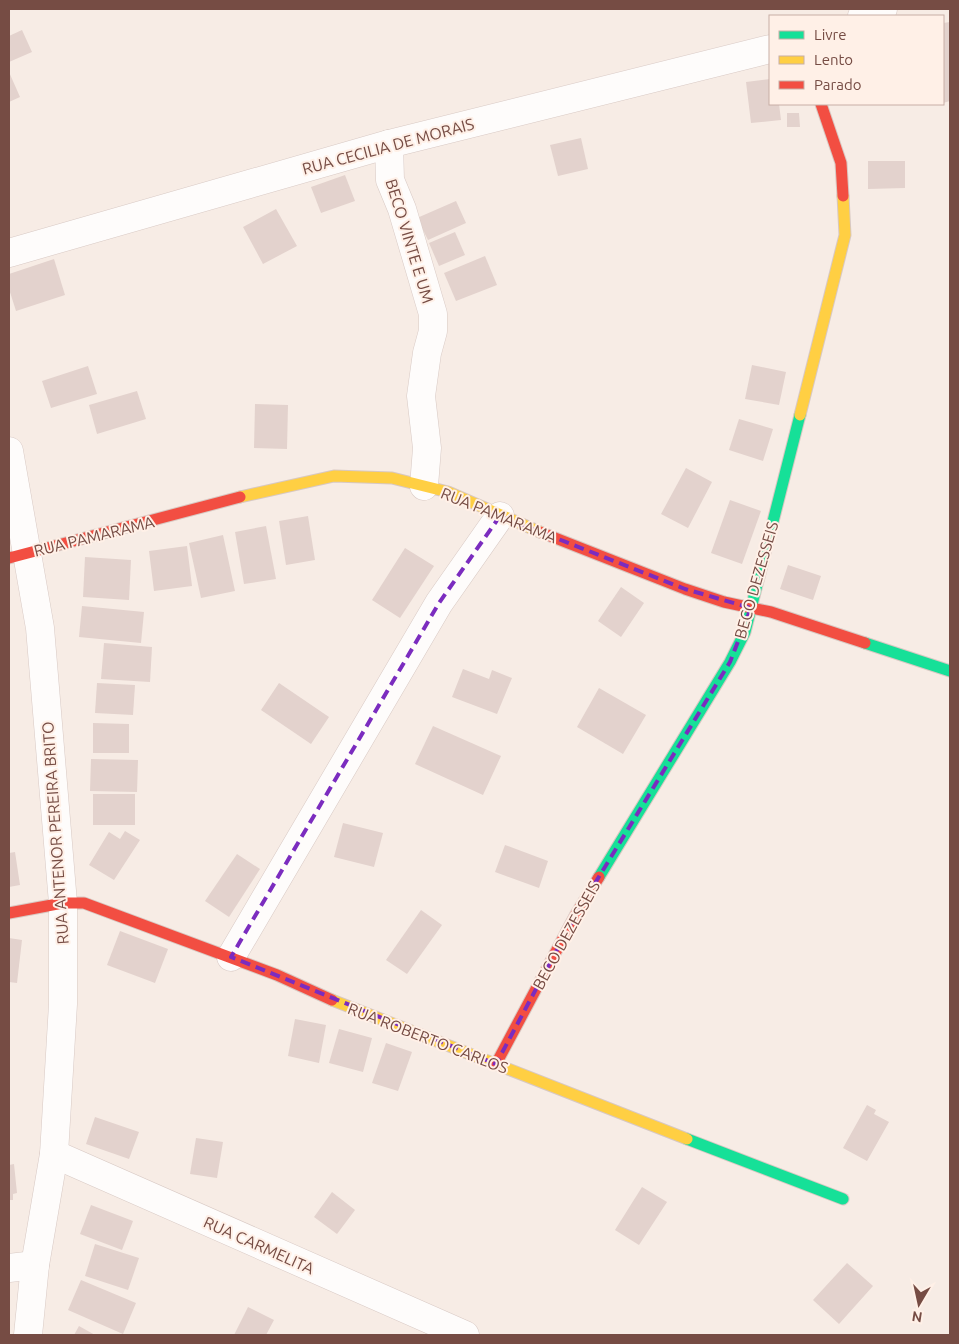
<svg xmlns="http://www.w3.org/2000/svg" width="959" height="1344" font-family="Ubuntu,sans-serif">
<style>
.building{fill:#e3d2cd}
.lines{fill:none;stroke-linecap:round;stroke-linejoin:round}
.street-casing{stroke:#d8c9c4;stroke-width:29}
.fast-casing{stroke:#d8c8c2;stroke-width:13}
.slow-casing{stroke:#d8c8c2;stroke-width:13}
.jam-casing{stroke:#d8c8c2;stroke-width:13}
.street{stroke:#fefcfb;stroke-width:28}
.fast{stroke:#16e098;stroke-width:11}
.slow{stroke:#ffcf43;stroke-width:11}
.jam{stroke:#f24e42;stroke-width:11}
.marked{fill:none;stroke:#7b2cbf;stroke-width:4;stroke-dasharray:10 6;stroke-linejoin:round}
.labels{text-anchor:middle;dominant-baseline:central;stroke-width:4;stroke-linejoin:round;paint-order:stroke}
.street-label{font-size:16px;fill:#764c44;stroke:#fff0e7}
</style>
<rect width="100%" height="100%" fill="#f7ece5"/>
<g class="building">
<path d="M950,22V101L943,103V23Z"/>
<path d="M22,30L32,52L9,62V36Z"/>
<path d="M9,72L20,97L9,102Z"/>
<path d="M770,79V104H779L781,120L751,123L746,82Z"/>
<path d="M787,113H799L800,127H787Z"/>
<path d="M581,138L588,169L558,176L550,145Z"/>
<path d="M868,161H905V188L868,189Z"/>
<path d="M345,175L355,201L321,213L311,187Z"/>
<path d="M456,201L466,223L428,240L417,218Z"/>
<path d="M276,209L297,246L263,264L243,227Z"/>
<path d="M455,232L465,255L439,266L429,243Z"/>
<path d="M485,256L497,285L456,301L444,273Z"/>
<path d="M54,259L65,295L16,311L9,289V274Z"/>
<path d="M752,365L786,372L779,405L745,399Z"/>
<path d="M88,366L97,394L51,408L42,381Z"/>
<path d="M137,391L146,419L97,434L89,405Z"/>
<path d="M255,404L288,405L287,449L254,448Z"/>
<path d="M739,419L773,429L763,461L729,450Z"/>
<path d="M686,468L712,482L688,528L661,514Z"/>
<path d="M730,500L761,511L742,564L711,553Z"/>
<path d="M308,516L315,560L286,565L279,521Z"/>
<path d="M266,526L276,579L244,584L235,532Z"/>
<path d="M223,535L235,591L201,598L189,543Z"/>
<path d="M187,546L192,586L154,591L149,551Z"/>
<path d="M405,548L434,566L400,618L372,600Z"/>
<path d="M85,557L131,560L129,600L83,597Z"/>
<path d="M788,565L821,576L813,600L780,589Z"/>
<path d="M621,587L644,603L621,637L598,621Z"/>
<path d="M82,606L144,612L141,643L79,637Z"/>
<path d="M104,643L152,647L150,682L101,679Z"/>
<path d="M463,669L489,679L492,670L512,678L497,714L452,697Z"/>
<path d="M97,683L135,685L133,715L95,713Z"/>
<path d="M279,683L329,717L311,744L261,710Z"/>
<path d="M599,688L646,715L623,754L577,727Z"/>
<path d="M93,723L129,724V753H93Z"/>
<path d="M433,726L501,756L483,795L415,764Z"/>
<path d="M91,759L138,760L137,792L90,791Z"/>
<rect x="93" y="794" width="42" height="31"/>
<path d="M343,823L383,833L374,867L334,857Z"/>
<path d="M125,831L140,840L114,880L89,865L109,832L120,839Z"/>
<path d="M505,845L548,861L539,888L495,872Z"/>
<path d="M15,852L20,885L9,887V853Z"/>
<path d="M237,854L260,869L229,917L205,901Z"/>
<path d="M421,910L442,925L407,974L386,960Z"/>
<path d="M120,931L168,949L155,983L107,965Z"/>
<path d="M9,938L22,940L17,983L9,982Z"/>
<path d="M295,1019L326,1025L319,1063L288,1056Z"/>
<path d="M339,1029L372,1038L363,1072L329,1063Z"/>
<path d="M386,1043L412,1052L398,1091L372,1083Z"/>
<path d="M867,1105L876,1110L874,1114L889,1122L867,1161L843,1148Z"/>
<path d="M95,1117L139,1132L129,1159L86,1144Z"/>
<path d="M196,1138L223,1142L217,1178L190,1174Z"/>
<path d="M14,1164L17,1193L13,1194V1200H9V1165Z"/>
<path d="M642,1187L667,1202L639,1245L615,1230Z"/>
<path d="M332,1192L355,1210L337,1234L314,1217Z"/>
<path d="M91,1205L133,1221L122,1250L80,1234Z"/>
<path d="M95,1244L139,1258L128,1290L85,1276Z"/>
<path d="M847,1263L873,1286L839,1324L813,1300Z"/>
<path d="M81,1280L136,1303L123,1334L68,1310Z"/>
<path d="M248,1307L274,1320L266,1335H234Z"/>
<path d="M79,1326L95,1335H74Z"/>
</g>
<g class="lines">
<defs>
<g id="street">
<path d="M862,16L883,9"/>
<path d="M389,144L390,180L402,209L433,314V331L427,353L421,396L427,448L424,486"/>
<path d="M9,253L389,144L770,49"/>
<path d="M9,451L40,628L63,903V1004L54,1154L35,1265L28,1335"/>
<path d="M231,957L439,603L500,516"/>
<path d="M54,1154L465,1335"/>
<path d="M9,1268L35,1265"/>
</g>
<g id="fast">
<path d="M865,643L950,671"/>
<path d="M599,877L730,662L745,632L800,415"/>
<path d="M687,1139L843,1199"/>
</g>
<g id="slow">
<path d="M800,415L845,235L843,196"/>
<path d="M240,497L334,476L392,478L448,492L540,532"/>
<path d="M332,1000L687,1139"/>
</g>
<g id="jam">
<path d="M821,104L841,163L843,196"/>
<path d="M540,532L685,589L724,602L771,612L865,643"/>
<path d="M9,558L240,497"/>
<path d="M9,913L63,903H84L277,975L332,1000"/>
<path d="M496,1064L575,916L599,877"/>
</g>
</defs>
<use href="#street" class="street-casing"/>
<use href="#fast" class="fast-casing"/>
<use href="#slow" class="slow-casing"/>
<use href="#jam" class="jam-casing"/>
<use href="#street" class="street"/>
<use href="#fast" class="fast"/>
<use href="#slow" class="slow"/>
<use href="#jam" class="jam"/>
</g>
<path class="marked" d="M500,516L685,589L751,608L730,662L575,916L496,1064L231,957L439,603Z"/>
<g class="labels">
<g class="street-label">
<text transform="translate(388 146) rotate(-15)">RUA CECILIA DE MORAIS</text>
<text transform="translate(410 241) rotate(73)">BECO VINTE E UM</text>
<text transform="translate(499 515) rotate(22)">RUA PAMARAMA</text>
<text transform="translate(94 536) rotate(-14)">RUA PAMARAMA</text>
<text transform="translate(756 580) rotate(-74)">BECO DEZESSEIS</text>
<text transform="translate(55 833) rotate(-94)">RUA ANTENOR PEREIRA BRITO</text>
<text transform="translate(566 935) rotate(-61)">BECO DEZESSEIS</text>
<text transform="translate(428 1038) rotate(21)">RUA ROBERTO CARLOS</text>
<text transform="translate(259 1245) rotate(24)">RUA CARMELITA</text>
</g>
</g>
<rect width="959" height="1344" fill="none" stroke="#764c44" stroke-width="20"/>
<rect x="769" y="15" width="175" height="90" fill="#fff0e7" stroke="#c8aea6"/>
<rect x="779" y="31" width="25" height="8" fill="#16e098" stroke="#c8aea6"/>
<text x="814" y="40" font-size="15" fill="#764c44">Livre</text>
<rect x="779" y="56" width="25" height="8" fill="#ffcf43" stroke="#c8aea6"/>
<text x="814" y="65" font-size="15" fill="#764c44">Lento</text>
<rect x="779" y="81" width="25" height="8" fill="#f24e42" stroke="#c8aea6"/>
<text x="814" y="90" font-size="15" fill="#764c44">Parado</text>
<g transform="translate(919 1304) rotate(189)" stroke="#fff0e7" stroke-width="4" paint-order="stroke">
<path d="M0-4L9 19L0 12L-9 19Z" fill="#764c44"/>
<text y="-8" font-size="14" font-weight="bold" text-anchor="middle" fill="#764c44">N</text>
</g>
</svg>
